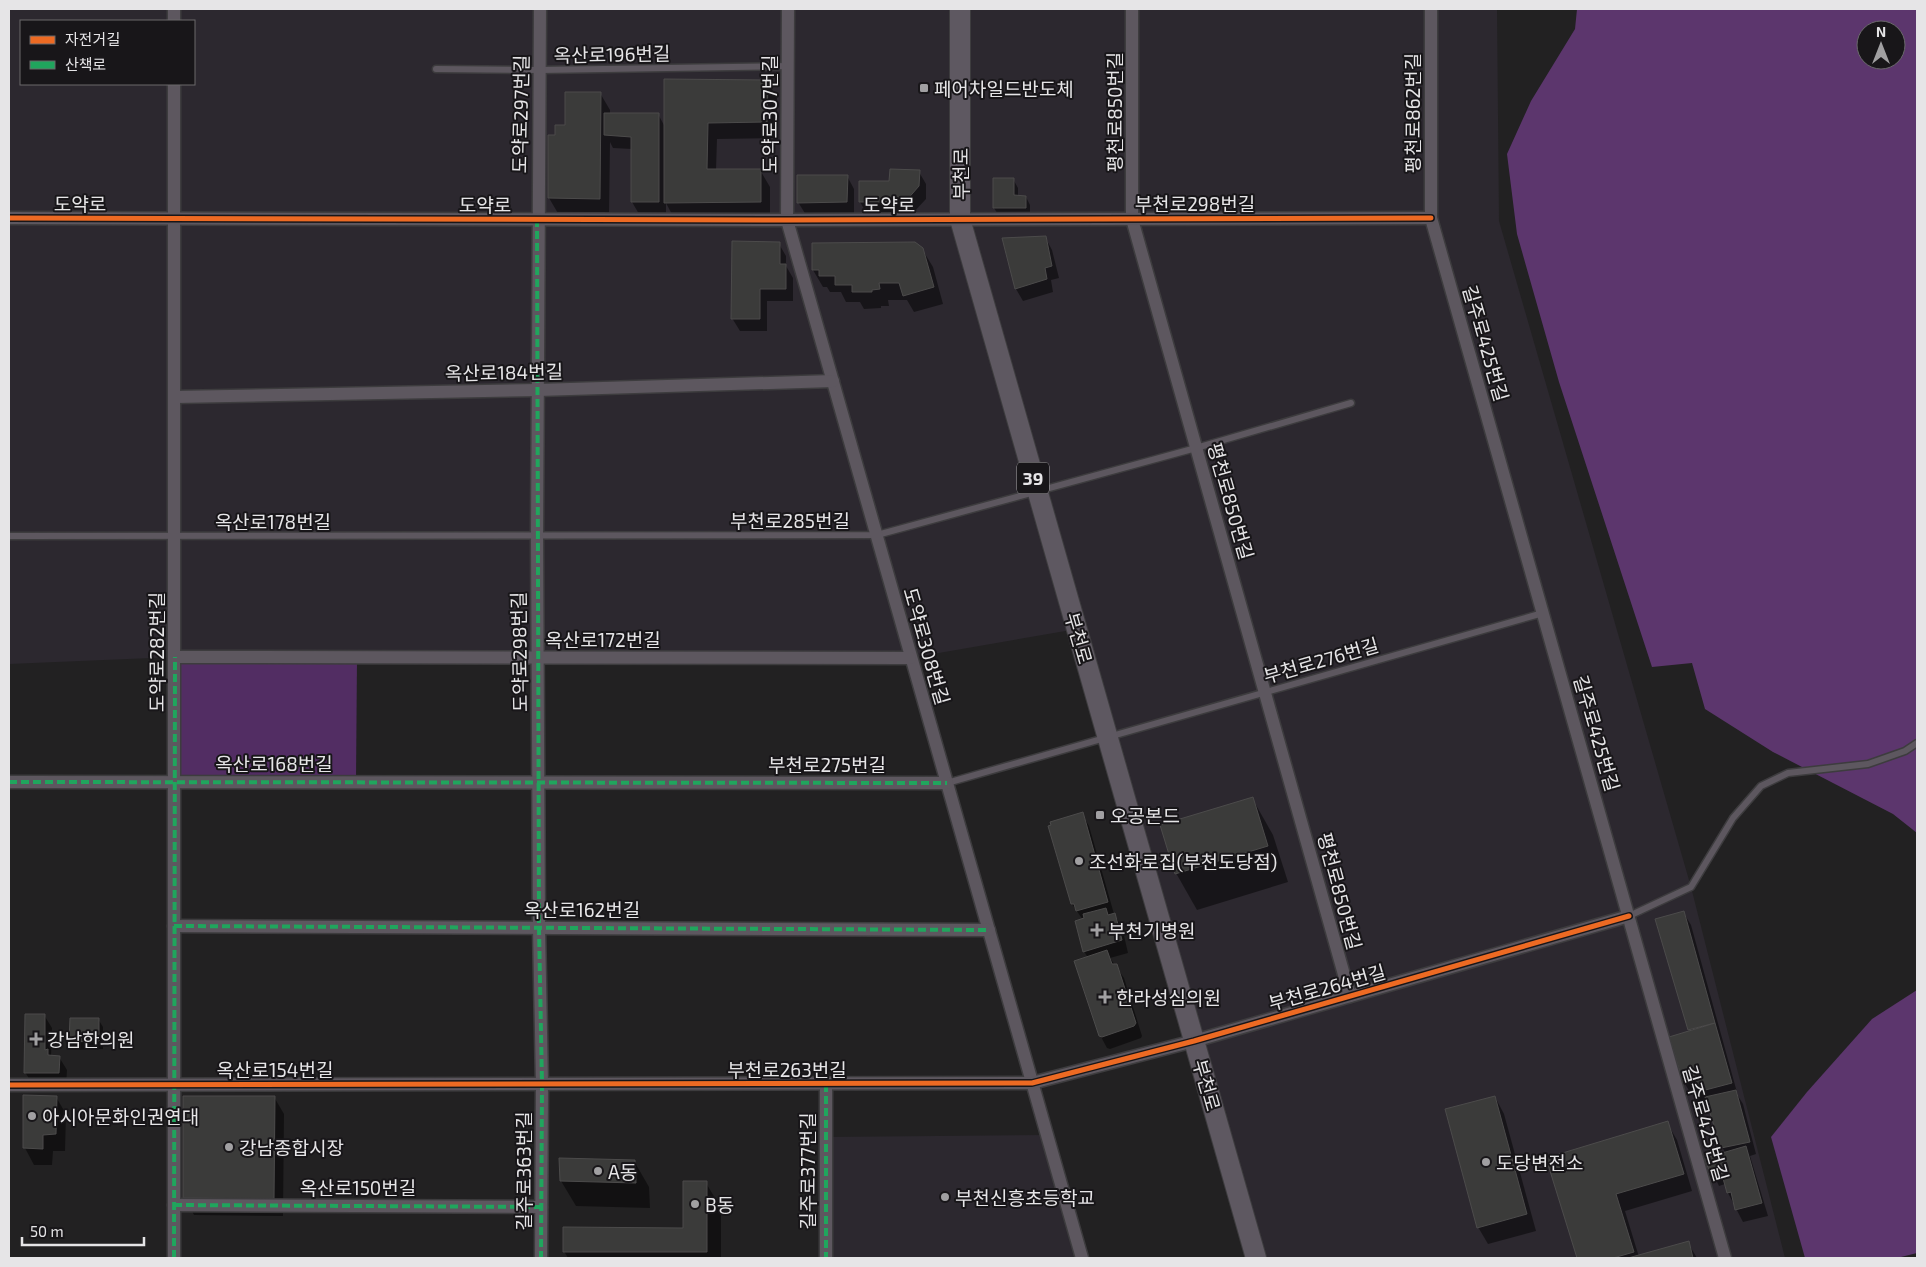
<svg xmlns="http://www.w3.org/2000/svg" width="1926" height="1267" font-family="'Exo 2','Noto Sans KR',sans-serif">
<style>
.built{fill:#2c282f;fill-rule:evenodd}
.green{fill:#522d63}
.forest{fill:#5c366d;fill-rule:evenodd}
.shadow{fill:#0007}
.building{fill:#3b3b3a;stroke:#4c4b4b}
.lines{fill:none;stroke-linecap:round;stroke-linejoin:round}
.service-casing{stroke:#3d3c3e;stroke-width:9}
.minor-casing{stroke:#3d3c3e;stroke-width:15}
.primary-casing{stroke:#3d3c3e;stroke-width:22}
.service{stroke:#5d575f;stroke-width:6}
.minor{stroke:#5d575f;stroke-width:12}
.primary{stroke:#5e5861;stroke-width:20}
.quiet{stroke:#20a55d;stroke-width:4;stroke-dasharray:8 4;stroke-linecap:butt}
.cycleway-casing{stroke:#181619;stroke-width:8}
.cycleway{stroke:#ed6a23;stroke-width:5}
.poi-dot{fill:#a1a0a2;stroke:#181619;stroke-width:2}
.labels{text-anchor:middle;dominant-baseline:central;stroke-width:4;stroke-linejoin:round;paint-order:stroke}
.shield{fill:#181619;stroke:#a8a7a9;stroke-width:1}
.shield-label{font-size:18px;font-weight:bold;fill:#e6e5e7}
.street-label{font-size:19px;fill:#e6e5e7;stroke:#181619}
.poi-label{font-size:19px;fill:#e6e5e7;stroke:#181619;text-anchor:start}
</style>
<rect width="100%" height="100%" fill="#222122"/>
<g class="built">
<path d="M9,9H1497L1499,221L1691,887L1785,1258H1255L1077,629L910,658L175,657L9,664ZM21,21H194V84H21Z"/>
<path d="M1047,1135L1082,1258H826V1137Z"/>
</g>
<path class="green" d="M175,657H357L356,782H175Z"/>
<g class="forest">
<path d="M1577,9H1917V833L1893,814L1773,752L1705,709L1692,663L1652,667L1559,382L1517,234L1507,154L1531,101L1575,29ZM1866,30H1896V60H1866Z"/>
<path d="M1917,990V1253L1897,1258H1805L1771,1137L1807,1092L1872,1019Z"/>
</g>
<g class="shadow">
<path d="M767,81L777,98L776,138L717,139L716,170H760L770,187V219L675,220L666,203V215L639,214L632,202V149L613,148L610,142L609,215H559L549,198L556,136L600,93L610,110V115L658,114L665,127Z"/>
<path d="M919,172L926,184V199L912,214H867L860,202L891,182Z"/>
<path d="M847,176L854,189V214L806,215L798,202Z"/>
<path d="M1013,179L1018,188V196L1026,197L1030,205V216H999L994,208Z"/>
<path d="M1045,237L1052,250L1059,278L1051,280L1053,292L1023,301L1016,289Z"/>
<path d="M779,244L786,256V266L793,278V301H767V331H740L732,318Z"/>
<path d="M922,249L933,267L943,304L914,312L907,300H888L889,306H881V308L864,309L860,302H846L841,292H830L827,287H823L813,270Z"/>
<path d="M1252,798L1273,835L1288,882L1197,910L1176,873Z"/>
<path d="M1082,814L1089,826L1114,914L1122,927L1128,953L1110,958L1124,978L1142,1036L1141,1038L1110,1049L1107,1048L1100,1035L1088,958L1084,951L1083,920L1072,904Z"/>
<path d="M1683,912L1691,925L1738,1096L1743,1104L1756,1154L1750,1156L1768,1216L1743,1222L1728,1193L1725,1184L1719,1186L1706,1159L1726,1154L1722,1147L1709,1103L1702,1105L1695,1093L1691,1094L1684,1082L1690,1032Z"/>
<path d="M44,1015L52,1028L51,1057H59L67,1070L66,1086L33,1085L25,1072Z"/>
<path d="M98,1019L103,1027V1049L75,1050L71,1041Z"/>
<path d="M56,1097L66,1114L65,1151H53L52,1165H34L25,1148Z"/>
<path d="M274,1097L284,1114L283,1216L194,1215L185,1198Z"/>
<path d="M1495,1097L1504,1114L1536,1231L1488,1244L1478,1227Z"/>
<path d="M1667,1123L1677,1140L1692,1191L1625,1211L1639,1257L1688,1243L1697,1258H1578L1548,1158Z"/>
<path d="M561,1160L634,1161L649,1187L650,1208L576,1206L561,1181Z"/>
<path d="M706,1183L721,1208V1258H568L564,1251L684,1229Z"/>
</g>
<g class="building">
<path d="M664,79L768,80L767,122L708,123L707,169H761V202L664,203Z"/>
<path d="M565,92H601L600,199L548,198V135H555V125H565Z"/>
<path d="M604,113H659V202H631V137L604,135Z"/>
<path d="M890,169L920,170L919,186L905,202H859V181H889Z"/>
<path d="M797,175H848L847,202L797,203Z"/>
<path d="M993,178H1014V195L1026,196V208H993Z"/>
<path d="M1046,236L1052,266L1045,268L1047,279L1015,289L1002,238Z"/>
<path d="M732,241L780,242V264H786V289H760V319H731Z"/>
<path d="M915,242L923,248L934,287L903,296L899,283H879L880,289L872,290V292H852V285H835V276H819V270H812V243Z"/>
<path d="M1253,797L1268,846L1175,874L1160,825Z"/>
<path d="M1083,812L1108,902L1076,911L1074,904H1071L1048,826L1051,825L1050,822Z"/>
<path d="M1106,908L1108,915L1115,913L1122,940L1083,952L1075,921L1084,918L1083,914Z"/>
<path d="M1684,911L1715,1023L1688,1030L1655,919Z"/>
<path d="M1107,950L1112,964H1117L1136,1023L1134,1026L1102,1037L1099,1036L1074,961Z"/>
<path d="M25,1014H45V1050L48,1049V1055L60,1056L59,1073H24Z"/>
<path d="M70,1018H99V1041L69,1042Z"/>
<path d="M1715,1023L1732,1083L1694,1093L1692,1086L1697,1084L1695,1078L1683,1082L1669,1037Z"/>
<path d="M1736,1090L1750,1142L1721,1148L1705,1097Z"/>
<path d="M23,1095L57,1096L56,1134L43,1135V1149L23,1148Z"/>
<path d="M183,1096H275L274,1199L183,1198Z"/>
<path d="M1495,1096L1527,1214L1477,1228L1445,1109Z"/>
<path d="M1668,1121L1684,1174L1616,1194L1634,1252L1613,1258H1577L1546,1158Z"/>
<path d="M1746,1146L1762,1203L1735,1210L1731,1192L1727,1193L1721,1171L1710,1174L1705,1158Z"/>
<path d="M559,1158L635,1160L636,1183L560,1181Z"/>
<path d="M683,1181H707V1252H563V1227L683,1228Z"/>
<path d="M1689,1241L1693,1258H1628Z"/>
</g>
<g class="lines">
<defs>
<g id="service">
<path d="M436,69L540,70L788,66"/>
<path d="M9,536L877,535L1196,448L1351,403"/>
<path d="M947,783L1543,613"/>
<path d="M1629,916L1691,887L1733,818L1761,786L1788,773L1868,764L1905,751L1917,743"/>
</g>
<g id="minor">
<path d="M540,9L537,536L539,928L542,1084L541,1258"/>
<path d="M788,9L787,220L1082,1258"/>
<path d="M1132,9V219L1350,996"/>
<path d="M1431,9V218L1725,1258"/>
<path d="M174,21V9"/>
<path d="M9,218L787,220L1431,218"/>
<path d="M175,397L538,390L833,381"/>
<path d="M175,657L910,658"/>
<path d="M9,782L947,783"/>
<path d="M174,926L989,930"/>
<path d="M826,1084V1258"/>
<path d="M9,1085L1032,1083L1194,1041L1629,916"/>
<path d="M174,1205L541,1207"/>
<path d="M174,1258V84"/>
</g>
<path id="primary" d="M960,9V219L1256,1258"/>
</defs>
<use href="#service" class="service-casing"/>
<use href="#minor" class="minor-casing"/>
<use href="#primary" class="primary-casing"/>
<use href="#service" class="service"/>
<use href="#minor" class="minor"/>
<use href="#primary" class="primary"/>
<g class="quiet">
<path d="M537,219L539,928L542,1084L541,1258"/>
<path d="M9,782L947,783"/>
<path d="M174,926L989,930"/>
<path d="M826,1084V1258"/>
<path d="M174,1205L541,1207"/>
<path d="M174,1258L175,657"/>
</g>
<defs>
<g id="cycleway">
<path d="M9,218L787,220L1431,218"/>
<path d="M9,1085L1032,1083L1194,1041L1629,916"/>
</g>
</defs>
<use href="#cycleway" class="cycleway-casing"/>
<use href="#cycleway" class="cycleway"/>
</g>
<g class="poi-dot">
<rect x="919" y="83" width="10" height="10" rx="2.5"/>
<rect x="1095" y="810" width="10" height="10" rx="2.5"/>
<circle cx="1079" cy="861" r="5"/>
<path d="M1094.5 922.5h5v5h5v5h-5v5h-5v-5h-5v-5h5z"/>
<path d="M1102.5 989.5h5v5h5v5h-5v5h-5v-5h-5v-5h5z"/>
<path d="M33.5 1031.5h5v5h5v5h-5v5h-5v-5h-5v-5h5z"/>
<circle cx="32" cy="1116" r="5"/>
<circle cx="229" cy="1147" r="5"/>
<circle cx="1486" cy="1162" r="5"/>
<circle cx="598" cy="1171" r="5"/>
<circle cx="945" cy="1197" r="5"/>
<circle cx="695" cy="1204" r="5"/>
</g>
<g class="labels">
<rect class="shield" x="1017" y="462.5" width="32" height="31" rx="4"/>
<g class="shield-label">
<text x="1033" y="478">39</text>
</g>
<g class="street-label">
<text transform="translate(612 54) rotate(-1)">옥산로196번길</text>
<text transform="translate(1114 112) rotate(-90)">평천로850번길</text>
<text transform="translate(1412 113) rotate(-90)">평천로862번길</text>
<text transform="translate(520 114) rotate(-89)">도약로297번길</text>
<text transform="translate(769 114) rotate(-90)">도약로307번길</text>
<text transform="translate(960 174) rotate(-90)">부천로</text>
<text x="80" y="203">도약로</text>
<text x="1195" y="203">부천로298번길</text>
<text x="485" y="204">도약로</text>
<text x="889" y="204">도약로</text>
<text transform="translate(1486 343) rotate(74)">길주로425번길</text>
<text transform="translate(504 372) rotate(-1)">옥산로184번길</text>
<text transform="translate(1231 501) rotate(74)">평천로850번길</text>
<text x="790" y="520">부천로285번길</text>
<text x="273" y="521">옥산로178번길</text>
<text transform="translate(1079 638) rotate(74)">부천로</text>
<text x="603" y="639">옥산로172번길</text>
<text transform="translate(927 646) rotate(74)">도약로308번길</text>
<text transform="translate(156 652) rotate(-90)">도약로282번길</text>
<text transform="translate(519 652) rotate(-91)">도약로298번길</text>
<text transform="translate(1321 660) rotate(-16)">부천로276번길</text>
<text transform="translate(1597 733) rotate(74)">길주로425번길</text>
<text x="274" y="763">옥산로168번길</text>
<text x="827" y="764">부천로275번길</text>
<text transform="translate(1340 891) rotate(75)">평천로850번길</text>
<text x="582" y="909">옥산로162번길</text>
<text transform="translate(1327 987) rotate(-16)">부천로264번길</text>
<text x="275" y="1069">옥산로154번길</text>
<text x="787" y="1069">부천로263번길</text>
<text transform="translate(1207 1085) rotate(74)">부천로</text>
<text transform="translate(1706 1123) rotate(74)">길주로425번길</text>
<text transform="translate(523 1171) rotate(-90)">길주로363번길</text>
<text transform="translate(807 1171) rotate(-90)">길주로377번길</text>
<text x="358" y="1187">옥산로150번길</text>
</g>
<g class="poi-label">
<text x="934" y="88">페어차일드반도체</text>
<text x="1110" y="815">오공본드</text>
<text x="1089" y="861">조선화로집(부천도당점)</text>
<text x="1108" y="930">부천기병원</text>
<text x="1116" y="997">한라성심의원</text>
<text x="47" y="1039">강남한의원</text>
<text x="42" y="1116">아시아문화인권연대</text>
<text x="239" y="1147">강남종합시장</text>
<text x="1496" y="1162">도당변전소</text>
<text x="608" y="1171">A동</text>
<text x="955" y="1197">부천신흥초등학교</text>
<text x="705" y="1204">B동</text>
</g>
</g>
<rect width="1926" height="1267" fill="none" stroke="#e6e5e7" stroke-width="20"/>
<rect x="20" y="20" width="175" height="65" fill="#181619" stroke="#6a696b"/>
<rect x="30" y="36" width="25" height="8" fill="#ed6a23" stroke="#6a696b"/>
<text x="65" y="45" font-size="15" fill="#e6e5e7">자전거길</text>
<rect x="30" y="61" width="25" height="8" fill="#20a55d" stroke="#6a696b"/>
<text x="65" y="70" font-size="15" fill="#e6e5e7">산책로</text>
<g transform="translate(1881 45)"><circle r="24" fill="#181619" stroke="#6a696b"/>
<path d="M0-4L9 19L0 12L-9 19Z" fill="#a1a0a2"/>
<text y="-8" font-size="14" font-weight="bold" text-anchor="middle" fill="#e6e5e7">N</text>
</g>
<path d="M22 1237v8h122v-8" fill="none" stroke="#e6e5e7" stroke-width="2.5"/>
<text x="30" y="1237" font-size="15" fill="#e6e5e7" stroke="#181619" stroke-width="4" paint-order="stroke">50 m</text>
</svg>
